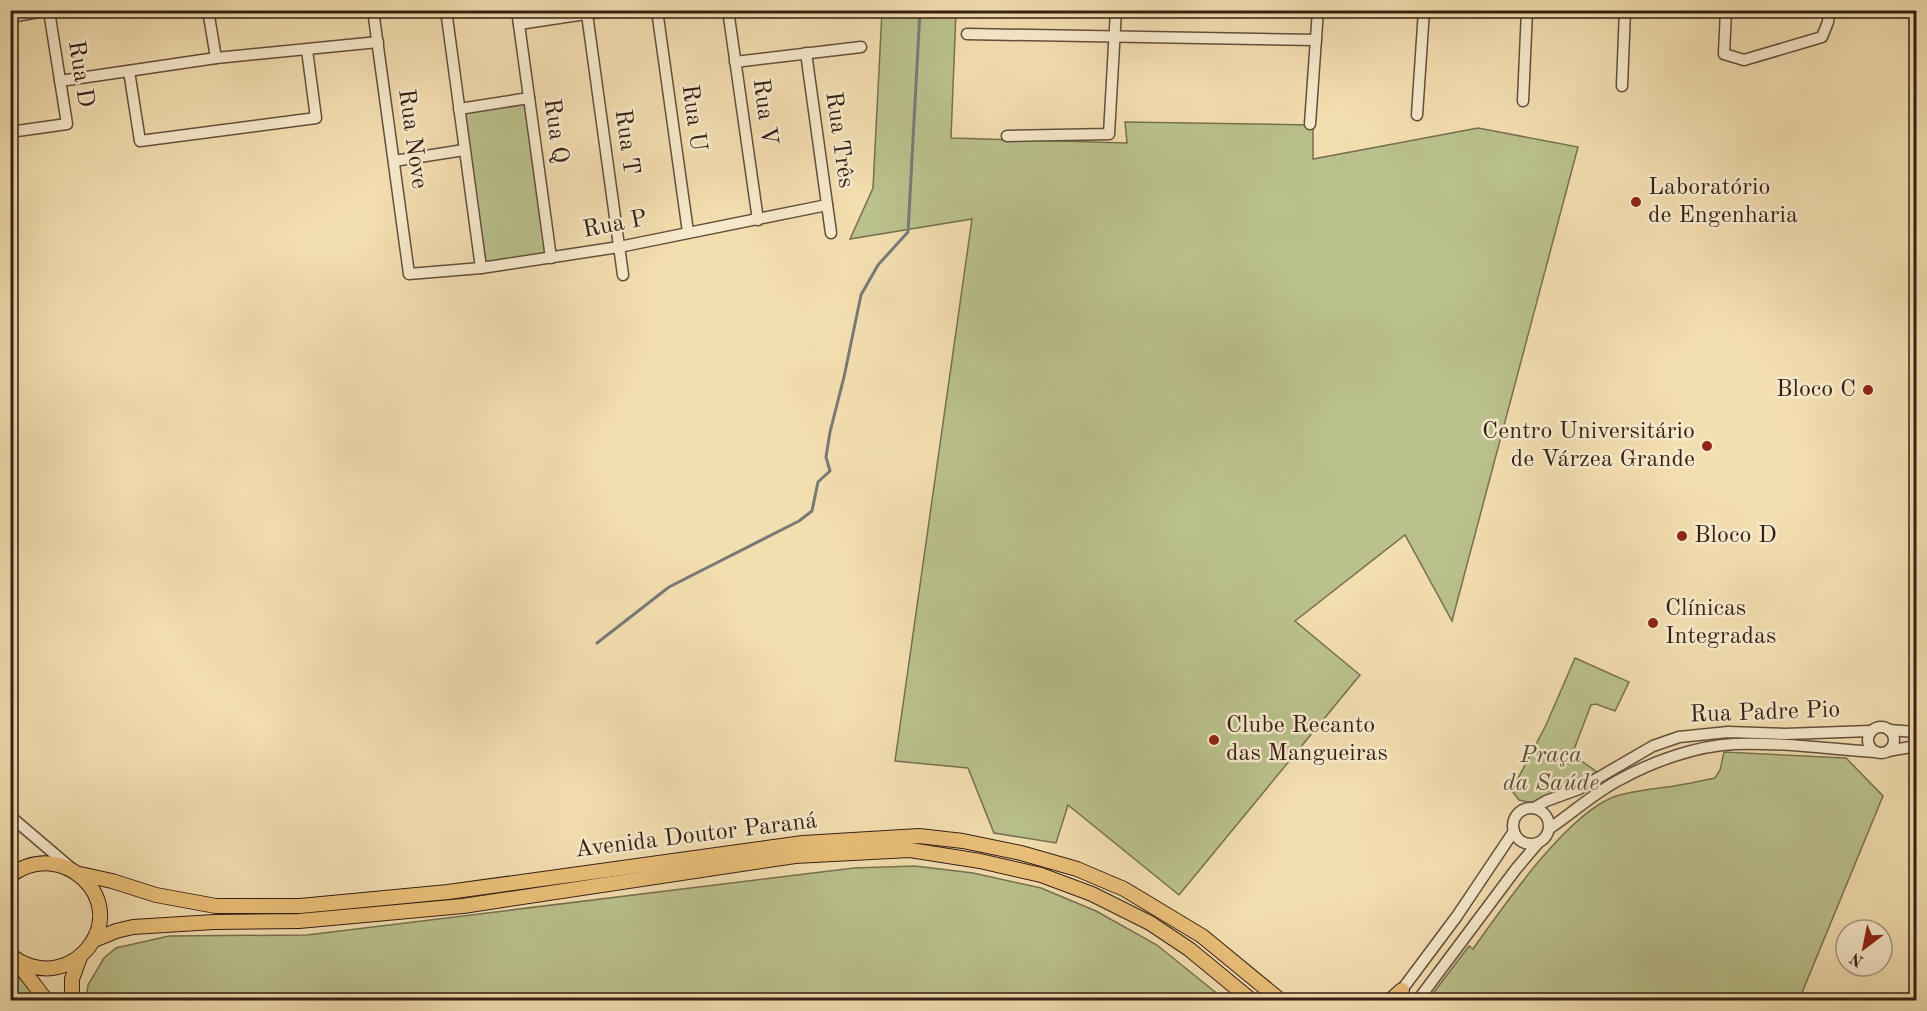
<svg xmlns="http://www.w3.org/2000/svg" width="1927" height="1011" font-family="'Old Standard TT',serif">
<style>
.green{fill:#bac18c;stroke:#777050;stroke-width:1.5}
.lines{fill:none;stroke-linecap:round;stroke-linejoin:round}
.stream{stroke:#777b77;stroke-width:3}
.minor-casing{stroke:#644f3c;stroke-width:13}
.major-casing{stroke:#341f15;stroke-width:16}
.minor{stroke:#f7eacc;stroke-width:10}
.major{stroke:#eabf78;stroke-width:14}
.poi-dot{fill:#8f2418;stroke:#f7eacc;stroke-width:2}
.labels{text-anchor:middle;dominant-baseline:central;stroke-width:5;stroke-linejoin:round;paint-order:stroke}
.street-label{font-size:24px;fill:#341f15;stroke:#f7eacc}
.poi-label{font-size:24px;fill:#341f15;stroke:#f7eacc;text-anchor:start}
.park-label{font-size:24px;font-style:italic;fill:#5c5039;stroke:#f7eacc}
</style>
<rect width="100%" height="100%" fill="#f3deb0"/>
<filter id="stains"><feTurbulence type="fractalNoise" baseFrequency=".00333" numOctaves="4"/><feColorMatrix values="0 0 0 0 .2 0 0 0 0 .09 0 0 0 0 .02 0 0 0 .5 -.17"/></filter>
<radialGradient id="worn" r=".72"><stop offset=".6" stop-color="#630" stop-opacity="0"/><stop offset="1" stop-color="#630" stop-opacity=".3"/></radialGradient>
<g class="green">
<path d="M882,11H956L951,138L1127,143L1125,122L1313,125V159L1478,128L1578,147L1452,621L1405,535L1295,621L1360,675L1179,895L1068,805L1056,843L994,833L968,768L895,761L972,219L850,239L873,188Z"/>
<path d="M526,102L548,256L486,264L464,110Z"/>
<path d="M1575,658L1629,682L1615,711L1596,704L1591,705L1573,752V755L1600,774L1540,801L1532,803L1519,800L1513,792L1514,786L1546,725Z"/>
<path d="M1724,752L1846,758L1883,796L1799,1000H1428L1469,946L1473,949C1503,907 1567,813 1616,796C1635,790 1654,789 1674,786C1688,784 1701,781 1715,778L1720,770Z"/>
<path d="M915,866L973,873L1041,888L1096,911L1157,945L1225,1000H86L88,985L104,958L116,948L169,936L307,935L854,868Z"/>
<path d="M10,970L39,995L37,1000H11Z"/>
</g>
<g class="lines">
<path class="stream" d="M597,643L669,587L799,521L812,511L818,482L830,471L826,457L830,432L844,377L861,295L878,265L908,232L920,10"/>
<defs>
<g id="minor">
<path d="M208,10L216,58"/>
<path d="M373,10L409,274L481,268L619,247L827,205"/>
<path d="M446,10L481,268"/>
<path d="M517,10L551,258"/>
<path d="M657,10L688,232"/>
<path d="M728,10L758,220"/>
<path d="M1726,10L1724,54L1744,60L1822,37L1828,22L1829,10"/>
<path d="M587,14L623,275"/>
<path d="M10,17L50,10"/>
<path d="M519,24L612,10"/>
<path d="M967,34L1316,40"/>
<path d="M806,53L831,233"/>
<path d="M735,62L861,47"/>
<path d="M129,71L140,141L316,118L307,50"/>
<path d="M60,81L216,58L378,42"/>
<path d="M1622,86L1625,10"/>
<path d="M1523,101L1527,10"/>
<path d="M459,109L529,98"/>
<path d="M1417,115L1424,10"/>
<path d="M1310,124L1318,10"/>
<path d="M10,132L67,124L49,11"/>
<path d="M1007,136L1109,134L1116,10"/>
<path d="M394,161L464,150"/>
<circle cx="1881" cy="740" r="13"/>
<path d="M1889,730L1916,732"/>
<path d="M1888,751L1916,746"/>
<circle cx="1531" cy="826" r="18"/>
<path d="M1534,808L1546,801L1579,789L1653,746L1679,737L1728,732L1785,734L1871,731"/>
<path d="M10,816L71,868"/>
<path d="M1550,828C1574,812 1595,792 1621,779C1654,761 1696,746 1734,744C1781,742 1829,749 1876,752"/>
<path d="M1398,995L1457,916L1514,831"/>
<path d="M1418,1000L1516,869L1538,843"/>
</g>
<g id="major">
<path d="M80,874L112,881L156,895L216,906H300L448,892L803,843L919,836L963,841L1021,853L1077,869L1124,889L1202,936L1280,1000"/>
<path d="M10,876C61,836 128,899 88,948C79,958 71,964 58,967C42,971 22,966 10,954"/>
<path d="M94,940L116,931L133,927L214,922L299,921L463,906L795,856L910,850L980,861L1041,875L1092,894L1150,923L1189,949L1251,1000"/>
<path d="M17,962L46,1000"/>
<path d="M72,1000V979L80,957"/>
<path d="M1391,1000L1402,990"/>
</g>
</defs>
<use href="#minor" class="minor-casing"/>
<use href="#major" class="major-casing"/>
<use href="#minor" class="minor"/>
<use href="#major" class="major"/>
</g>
<g class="poi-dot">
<circle cx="1636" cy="202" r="6"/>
<circle cx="1868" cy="390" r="6"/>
<circle cx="1707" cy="446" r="6"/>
<circle cx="1682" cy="536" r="6"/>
<circle cx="1653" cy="623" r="6"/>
<circle cx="1214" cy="740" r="6"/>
</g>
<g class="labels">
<g class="street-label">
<text transform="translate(80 74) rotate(81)">Rua D</text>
<text transform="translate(764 112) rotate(82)">Rua V</text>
<text transform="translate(693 118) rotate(82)">Rua U</text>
<text transform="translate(555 131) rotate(82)">Rua Q</text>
<text transform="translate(412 139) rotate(82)">Rua Nove</text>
<text transform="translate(839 140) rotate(82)">Rua Três</text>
<text transform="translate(626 142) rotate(82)">Rua T</text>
<text transform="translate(615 225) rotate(-11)">Rua P</text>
<text transform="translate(1765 713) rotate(-2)">Rua Padre Pio</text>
<text transform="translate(696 836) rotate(-7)">Avenida Doutor Paraná</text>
</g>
<g class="poi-label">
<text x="1648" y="188">Laboratório<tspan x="1648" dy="28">de Engenharia</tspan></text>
<text x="1856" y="390" text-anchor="end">Bloco C</text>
<text x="1695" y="432" text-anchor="end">Centro Universitário<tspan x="1695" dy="28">de Várzea Grande</tspan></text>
<text x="1694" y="536">Bloco D</text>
<text x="1665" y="609">Clínicas<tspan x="1665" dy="28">Integradas</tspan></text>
<text x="1226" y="726">Clube Recanto<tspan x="1226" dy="28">das Mangueiras</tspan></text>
</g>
<g class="park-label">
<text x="1551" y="756">Praça<tspan x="1551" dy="28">da Saúde</tspan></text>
</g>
</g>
<rect width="1927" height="1011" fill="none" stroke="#f3deb0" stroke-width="36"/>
<rect x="12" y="12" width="1903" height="987" fill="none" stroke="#341f15" stroke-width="3"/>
<rect x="18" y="18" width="1891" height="975" fill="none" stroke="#341f15" stroke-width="1.5"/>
<g transform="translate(1864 948) rotate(212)"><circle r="28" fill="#f7eacc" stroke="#a99983" stroke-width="1.5"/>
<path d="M0-4.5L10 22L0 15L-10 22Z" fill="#8f2418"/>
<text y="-9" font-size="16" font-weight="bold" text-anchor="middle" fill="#341f15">N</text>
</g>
<rect width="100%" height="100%" filter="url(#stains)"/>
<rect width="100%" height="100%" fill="url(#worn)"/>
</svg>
